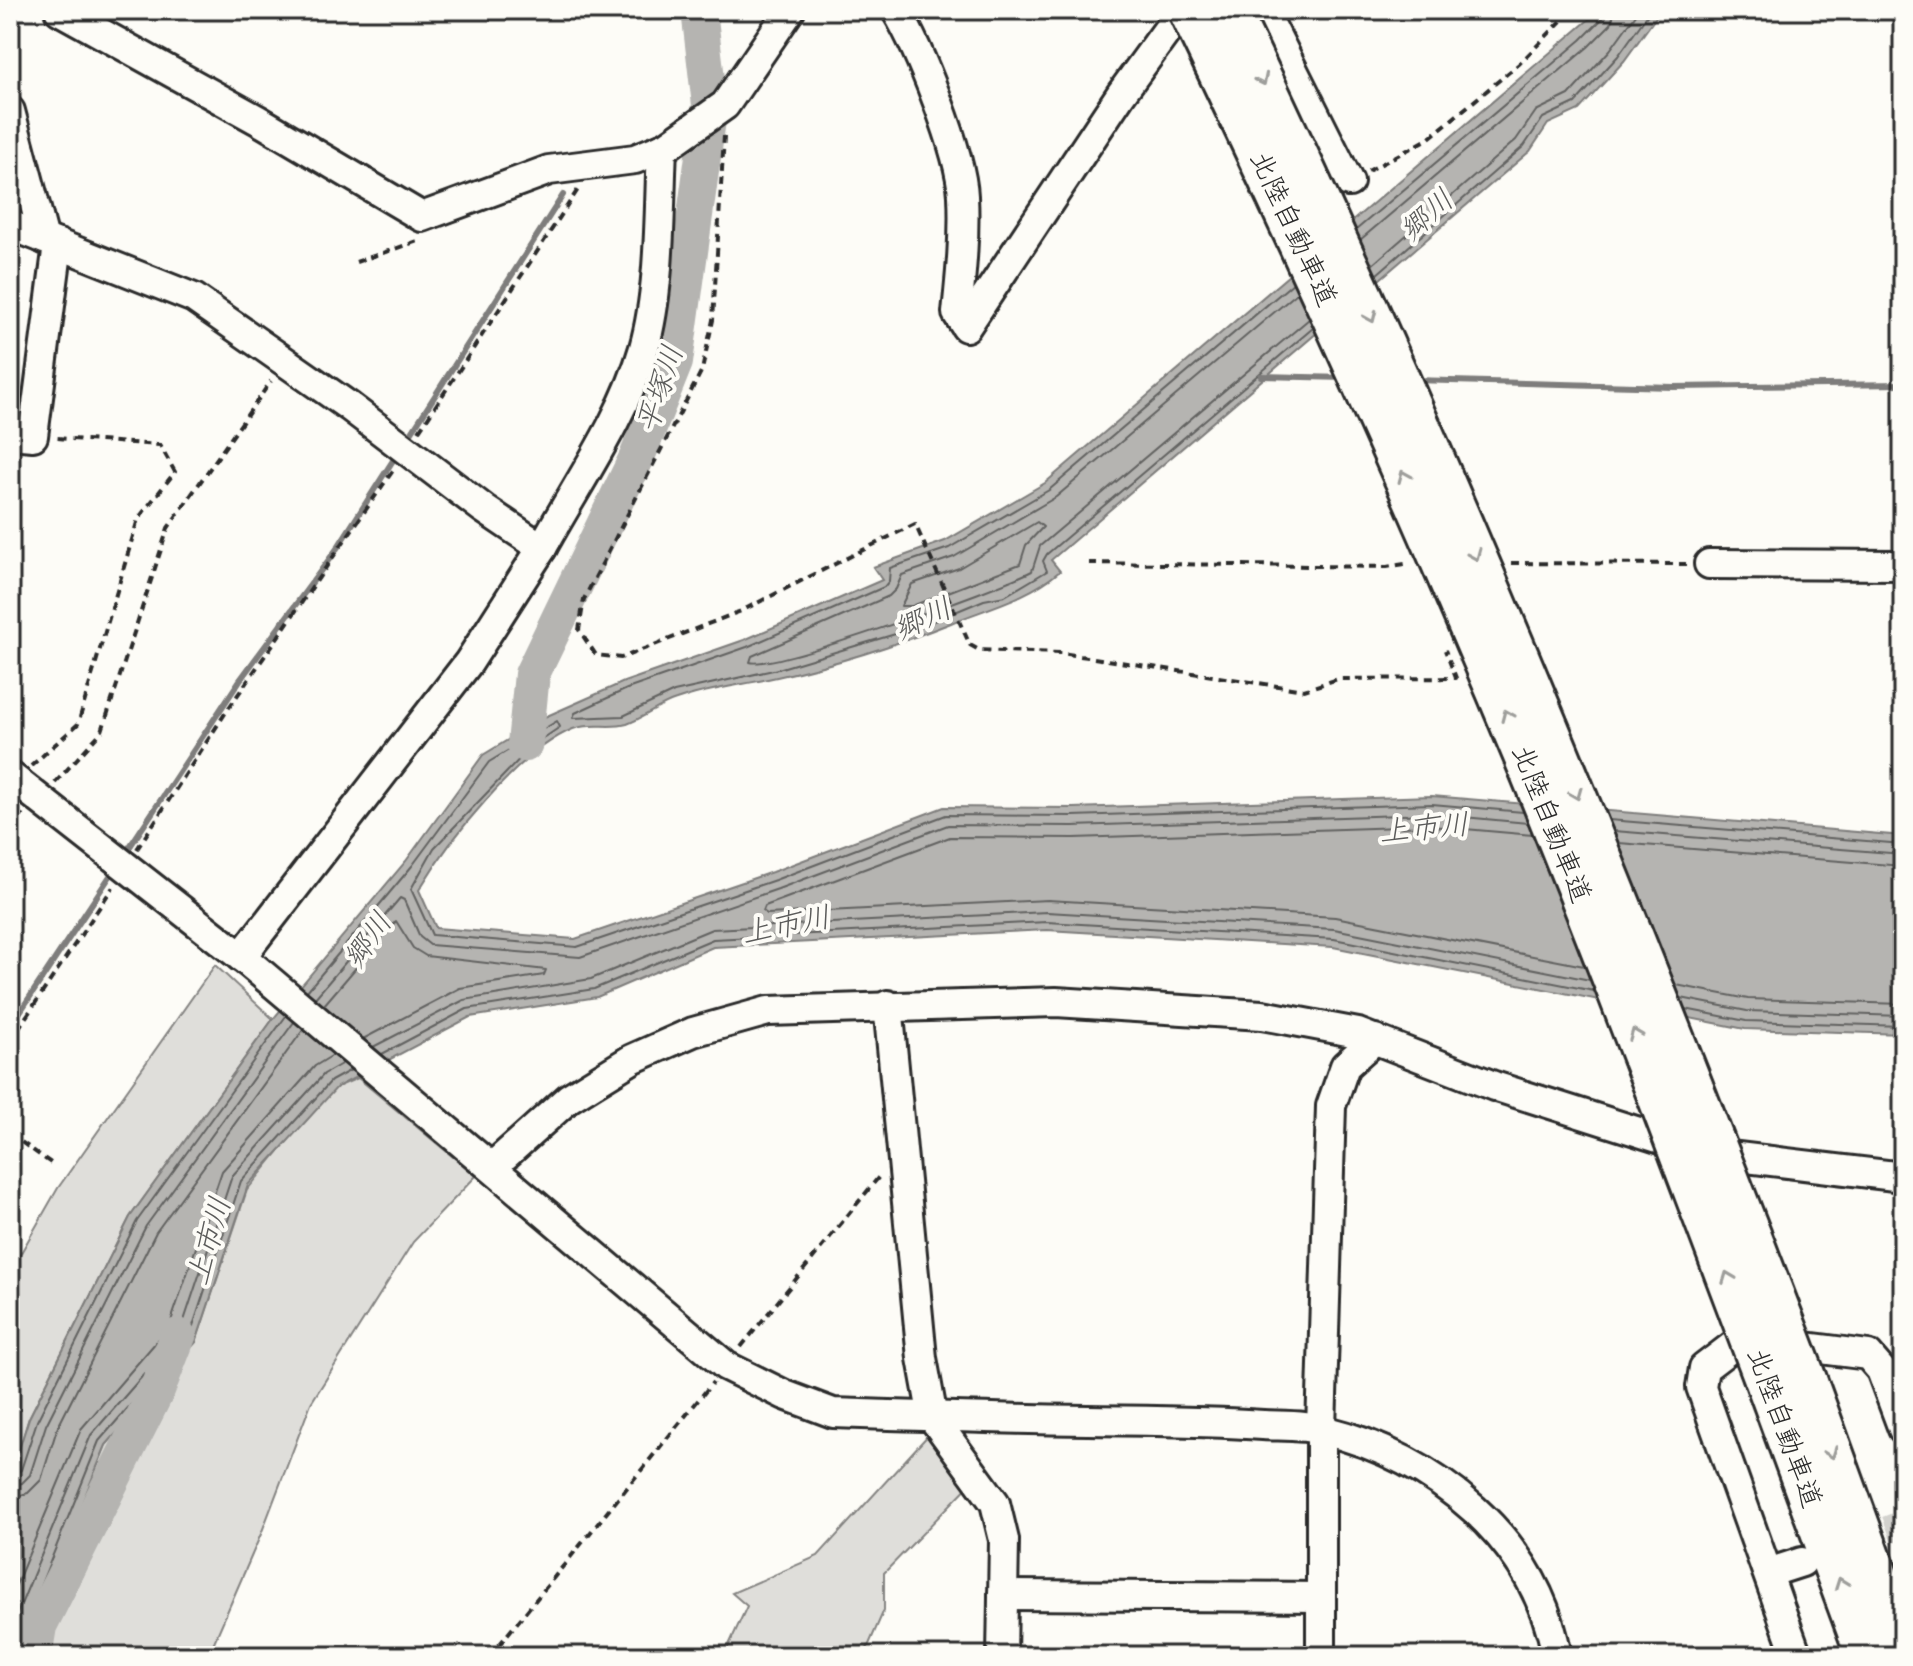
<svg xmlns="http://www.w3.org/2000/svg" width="1913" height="1666" font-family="Pangolin,'Klee One',sans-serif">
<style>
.green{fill:#dfdeda;stroke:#858482;stroke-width:2}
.water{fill:#b5b4b1;stroke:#7e7d7b;stroke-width:2}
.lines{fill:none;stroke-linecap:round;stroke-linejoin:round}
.shore{stroke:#626261;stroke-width:2}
.stream{stroke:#7e7d7b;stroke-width:6}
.river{stroke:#b5b4b1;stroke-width:36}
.minor-tunnel{stroke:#d3d2ce;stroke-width:28;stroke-dasharray:28 14;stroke-linecap:butt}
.minor-casing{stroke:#2b2b2b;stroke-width:34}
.highway-casing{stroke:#2b2b2b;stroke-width:48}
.path{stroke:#2b2b2b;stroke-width:4;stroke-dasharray:8 6;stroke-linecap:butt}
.minor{stroke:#fdfcf7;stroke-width:28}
.highway{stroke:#fdfcf7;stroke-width:42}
.highway-bridge-casing{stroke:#2b2b2b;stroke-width:48;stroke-linecap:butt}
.highway-bridge{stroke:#fdfcf7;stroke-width:42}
.oneway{stroke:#9e9e9b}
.labels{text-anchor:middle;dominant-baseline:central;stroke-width:8;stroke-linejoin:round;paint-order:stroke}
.street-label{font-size:28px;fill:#2b2b2b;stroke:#fdfcf7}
.water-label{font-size:30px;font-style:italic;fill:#5b5b5a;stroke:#fdfcf7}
</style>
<rect width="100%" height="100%" fill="#fdfcf7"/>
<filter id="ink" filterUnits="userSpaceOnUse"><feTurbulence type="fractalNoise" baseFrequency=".0125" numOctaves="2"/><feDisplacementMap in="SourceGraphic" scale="16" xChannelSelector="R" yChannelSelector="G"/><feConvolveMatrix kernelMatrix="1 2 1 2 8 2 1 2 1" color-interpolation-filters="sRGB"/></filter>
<g filter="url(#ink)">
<g class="green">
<path d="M215,965L273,1019L130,1217L29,1418L10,1478V1272L58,1188Z"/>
<path d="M358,1078L476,1176L413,1242L311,1403L261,1534L208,1656H19L106,1445L196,1342L247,1190L328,1091Z"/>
<path d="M931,1432L981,1473L884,1573V1610L864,1656H724L747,1606L732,1593L818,1556Z"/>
</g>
<path class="water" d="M1600,10H1661L1624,61L1579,110L1548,124L1530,151L1051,560L1060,571C1027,599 990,607 951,623C896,645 836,664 777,677C744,685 708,688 676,700C659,705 644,718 627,724C610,729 591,722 573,729C519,751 449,840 419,890L436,928L575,939L772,872L944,807L1073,808L1432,796L1903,836V1034L1745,1029L1333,947L1047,930L713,947L597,997L470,1017L337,1087L248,1185L196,1342L106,1445L19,1656H10V1478L29,1418L130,1217L273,1019L406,861L483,755L547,716L624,682L744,640L882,580L873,567L945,541L1045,483Z"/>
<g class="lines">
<g class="shore">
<path d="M1356,230L1581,40L1603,18L1605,10"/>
<path d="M1360,240L1588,47L1611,24L1615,10"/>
<path d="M1372,265L1516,140L1536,111L1569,95L1610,50L1639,10"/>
<path d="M1376,275L1524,146L1543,118L1575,103L1618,56L1651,10"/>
<path d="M1293,283L1049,490L949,548L890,568L889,581L884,587L747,647L627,689L575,713L573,718L623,716L674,692L778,669L919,627L984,600L1005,596L1047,571L1043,561L1047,554L1313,328"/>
<path d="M1297,293L1056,497L954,557L902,575L896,589L889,596L752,656L750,662C775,670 999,588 1032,571L1040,546L1309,319"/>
<path d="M1037,522L1043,527L1026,545L1020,564L912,606H901L912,584L959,568Z"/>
<path d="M1609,820L1903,844"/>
<path d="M1614,831L1903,854"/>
<path d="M1533,835L1431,826L1074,838L950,837L765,906L763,911L767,914L1048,900L1335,917L1584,966"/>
<path d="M1619,843L1903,866"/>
<path d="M1676,985L1748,999L1903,1004"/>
<path d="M307,991L412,866L489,762L557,721L560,727L532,746L434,848L411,889L432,935L577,947L775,880L946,815L1073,816L1432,804L1523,812"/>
<path d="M315,998L400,898L404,900L420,937L430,945L580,957L778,889L948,825L1073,826L1431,814L1528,823"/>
<path d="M1681,998L1747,1011L1903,1016"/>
<path d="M324,1005L396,921L413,948L426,956L546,970L544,975L460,988L363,1039"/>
<path d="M1685,1009L1746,1021L1903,1026"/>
<path d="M373,1047L464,1000L591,979L712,929L1047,912L1334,929L1590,980"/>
<path d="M382,1054L467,1009L594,989L713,939L1047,922L1334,939L1594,991"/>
<path d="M10,1475L21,1470L37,1421L137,1221L286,1016"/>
<path d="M10,1486L22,1483L30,1475L46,1425L146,1226L294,1022"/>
<path d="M10,1498L28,1493L41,1480L57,1429L156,1232L303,1030"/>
<path d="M10,1599L81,1429L169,1327L222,1171L315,1066L333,1055"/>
<path d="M10,1631L91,1435L180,1333L232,1176L324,1074L343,1063"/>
<path d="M12,1656L99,1441L189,1338L241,1181L331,1081L351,1070"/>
</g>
<g class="stream">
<path d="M1261,376L1346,378"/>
<path d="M1413,380L1673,387L1903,384"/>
<path d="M406,441L563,195"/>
<path d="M125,854L240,680L336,550L397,454"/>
<path d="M10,1027L116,867"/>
</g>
<g class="river">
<path d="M525,744L532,674L637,457L675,362L710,105L699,10"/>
<path d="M34,1656L39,1626L157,1390L178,1336"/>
</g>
<path class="minor-tunnel" d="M1848,1545L1903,1524"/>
<defs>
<g id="minor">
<path d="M59,10L258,120L422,217L549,170L635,159L667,146L725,105L790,10"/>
<path d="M896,10C919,48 961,152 963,196C965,235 961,274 957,313L966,327L1121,94L1182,10"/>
<path d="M1263,10L1349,182"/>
<path d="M10,111L44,239"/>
<path d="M10,225L194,298L350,407L484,509L542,548L469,662L241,957"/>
<path d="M10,434L33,436L58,244"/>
<path d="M542,548C577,484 624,418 644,348C661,288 659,210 662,148"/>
<path d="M1709,564L1903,565"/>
<path d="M10,776L249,963L726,1366L785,1395L833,1413C918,1416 1003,1419 1088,1420C1146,1421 1205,1421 1263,1425C1282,1426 1305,1425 1323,1430C1435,1458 1536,1538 1557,1656"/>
<path d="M888,1005L922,1358L933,1418L995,1503L1004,1540L1002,1656"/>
<path d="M492,1167L569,1098L632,1059L693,1032L768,1011L1056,1002L1262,1015L1358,1033L1494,1086L1705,1153L1903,1177"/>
<path d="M1768,1573L1802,1562"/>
<path d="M1003,1595L1321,1597"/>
<path d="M1321,1656V1429L1331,1106L1345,1066L1375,1039"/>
<path d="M1797,1656L1701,1387L1704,1368L1742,1339L1868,1355L1881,1370L1903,1429"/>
</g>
<g id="highway">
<path d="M1765,1376L1868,1656"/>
<path d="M1805,1380L1903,1650"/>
</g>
</defs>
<use href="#minor" class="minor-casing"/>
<use href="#highway" class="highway-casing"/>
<g class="path">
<path d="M724,136L713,320L702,370L584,599L579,630L596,655L621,658L741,611L915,524L970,645L979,650L1061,653L1304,690L1338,679L1456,678L1445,650"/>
<path d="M1368,171L1428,139L1519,64L1572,10"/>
<path d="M356,262L418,241"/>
<path d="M419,431L579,188"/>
<path d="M1089,563L1387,567L1410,563"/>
<path d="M1511,563L1686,564"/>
<path d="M31,766L78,724L138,519L175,472L160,445L56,438"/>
<path d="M55,783L102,731L168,528L271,381"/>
<path d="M10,826L23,814"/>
<path d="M137,849L228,709L394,469"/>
<path d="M10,1041L113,887"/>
<path d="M10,1134L55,1166"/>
<path d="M741,1347L882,1173"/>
<path d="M490,1656L713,1382"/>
</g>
<use href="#minor" class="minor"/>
<use href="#highway" class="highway"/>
<defs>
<g id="highway-bridge">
<path d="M1190,10C1308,256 1421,506 1526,758C1610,962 1687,1170 1765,1376"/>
<path d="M1228,10C1443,457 1628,917 1805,1380"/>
</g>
</defs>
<use href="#highway-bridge" class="highway-bridge-casing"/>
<use href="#highway-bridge" class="highway-bridge"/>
</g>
<defs><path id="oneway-chevron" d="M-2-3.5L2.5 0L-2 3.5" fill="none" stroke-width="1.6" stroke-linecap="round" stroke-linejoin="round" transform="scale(2)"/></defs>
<g class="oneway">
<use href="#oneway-chevron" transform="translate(1262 80) rotate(64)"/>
<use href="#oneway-chevron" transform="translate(1371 317) rotate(66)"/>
<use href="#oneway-chevron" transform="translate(1404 476) rotate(-113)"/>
<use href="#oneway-chevron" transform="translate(1475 555) rotate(67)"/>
<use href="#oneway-chevron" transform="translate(1507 715) rotate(-113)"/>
<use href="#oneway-chevron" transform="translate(1576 794) rotate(68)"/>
<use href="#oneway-chevron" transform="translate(1635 1034) rotate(-112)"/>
<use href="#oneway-chevron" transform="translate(1728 1277) rotate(-111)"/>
<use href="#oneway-chevron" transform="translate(1831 1453) rotate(70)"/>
<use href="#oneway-chevron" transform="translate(1841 1583) rotate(-110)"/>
</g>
</g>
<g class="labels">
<g class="street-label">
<text transform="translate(1293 229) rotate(65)">北陸自動車道</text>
<text transform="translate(1551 824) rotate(68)">北陸自動車道</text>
<text transform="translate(1784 1428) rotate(70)">北陸自動車道</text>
</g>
<g class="water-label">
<text transform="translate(1427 215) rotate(-42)">郷川</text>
<text transform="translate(660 389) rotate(-72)">平塚川</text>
<text transform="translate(923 619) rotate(-25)">郷川</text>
<text transform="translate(1424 828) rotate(-5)">上市川</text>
<text transform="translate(786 925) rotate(-11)">上市川</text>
<text transform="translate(368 940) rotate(-55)">郷川</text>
<text transform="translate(209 1241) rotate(-74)">上市川</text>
</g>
</g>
<rect width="1913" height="1666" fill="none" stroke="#fdfcf7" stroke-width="40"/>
<rect x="20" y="20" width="1873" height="1626" fill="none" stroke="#2b2b2b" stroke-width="3" filter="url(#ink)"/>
</svg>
